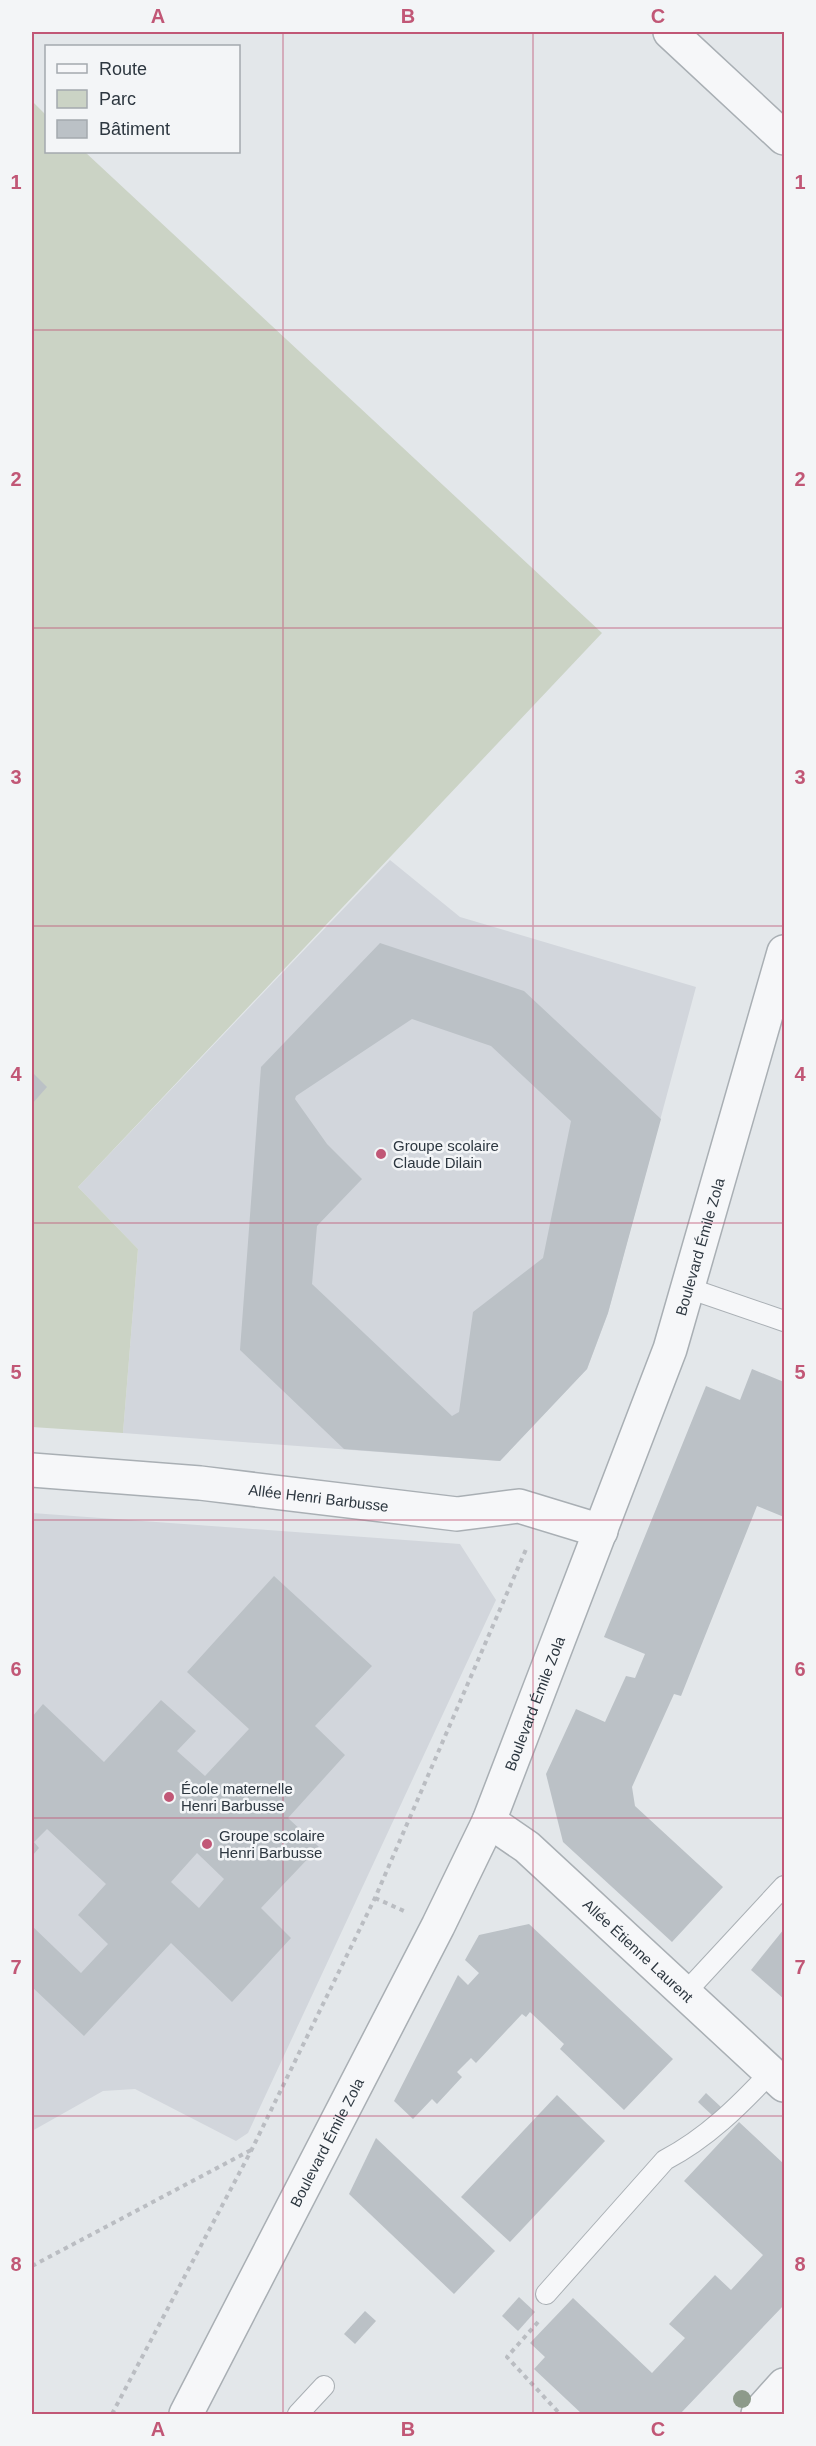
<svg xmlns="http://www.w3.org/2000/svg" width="816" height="2446" font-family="Arial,sans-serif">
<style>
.built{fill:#d2d6dc}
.green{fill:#cbd3c5}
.building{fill:#bbc1c6;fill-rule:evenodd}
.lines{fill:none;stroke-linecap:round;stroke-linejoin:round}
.service-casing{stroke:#a9afb4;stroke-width:22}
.minor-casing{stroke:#a9afb4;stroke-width:36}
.path{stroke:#babdc2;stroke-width:4;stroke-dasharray:4.5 4.5;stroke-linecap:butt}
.service{stroke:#f6f7f9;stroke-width:20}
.minor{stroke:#f6f7f9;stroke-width:33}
.tree{fill:#8d9a8a}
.grid{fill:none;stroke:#c15776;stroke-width:1.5;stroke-opacity:0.55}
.poi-dot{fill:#c15776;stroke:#f3f5f7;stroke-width:2}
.labels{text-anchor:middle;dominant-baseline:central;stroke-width:5;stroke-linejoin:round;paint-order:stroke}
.poi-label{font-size:15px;fill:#2d3740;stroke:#f3f5f7;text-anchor:start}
.street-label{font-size:15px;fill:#2d3740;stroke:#f3f5f7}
.neatline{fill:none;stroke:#c15776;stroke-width:2}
.grid-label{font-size:20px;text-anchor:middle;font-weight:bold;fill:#c15776}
</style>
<rect width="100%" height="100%" fill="#e3e7ea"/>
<g class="built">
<path d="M390,860L460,917L696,987L608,1313L587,1369L500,1461L123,1433L138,1249L78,1187Z"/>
<path d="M32,1513L460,1544L496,1600L248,2133L236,2141L135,2089L103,2091L32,2131Z"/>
</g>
<path class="green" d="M32,101L46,115V152H85L602,633L78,1187L138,1249L123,1433L32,1427Z"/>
<g class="building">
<path d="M380,943L524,991L661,1119L608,1313L587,1369L500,1461L344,1449L240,1350L261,1067ZM412,1019L491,1046L571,1121L543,1258L473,1312L459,1412L452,1416L312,1284L317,1226L362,1179L327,1144L295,1099L296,1096Z"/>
<path d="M32,1072L47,1087L32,1104Z"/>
<path d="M752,1369L784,1382V1517L757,1506L681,1696L674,1694L632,1787L635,1806L723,1887L672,1942L563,1842L546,1774L576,1709L605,1722L626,1676L635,1678L645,1654L604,1637L706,1386L740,1400Z"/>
<path d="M274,1576L372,1666L315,1726L345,1755L288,1818L319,1847L261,1908L291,1938L232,2002L171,1943L84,2036L32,1987V1926L81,1973L108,1944L78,1915L106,1884L47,1829L34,1842L39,1848L32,1856V1717L43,1704L104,1762L161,1700L196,1731L177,1751L205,1776L249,1729L187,1672ZM197,1853L224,1879L199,1908L171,1882Z"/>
<path d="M529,1924L673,2059L624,2110L560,2049L564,2044L530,2012L526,2017L522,2014L476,2063L471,2058L457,2072L462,2077L437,2104L432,2099L413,2119L394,2101L458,1975L468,1985L479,1973L465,1960L479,1935Z"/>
<path d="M784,1929V1999L751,1970Z"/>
<path d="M706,2093L722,2108L714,2117L698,2102Z"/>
<path d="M557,2095L605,2141L510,2242L461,2197Z"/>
<path d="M739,2122L784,2164V2305L680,2414H582L534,2369L545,2357L530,2343L573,2298L652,2373L685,2338L669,2324L715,2275L731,2290L763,2255L684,2181Z"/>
<path d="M376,2138L495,2251L454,2294L349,2194Z"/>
<path d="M519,2297L535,2312L518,2331L502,2316Z"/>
<path d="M365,2311L376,2321L355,2344L344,2334Z"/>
</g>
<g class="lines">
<defs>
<g id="service">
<path d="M688,1288L784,1321"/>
<path d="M685,1993L784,1886"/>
<path d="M546,2294L665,2160C707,2138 739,2106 771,2072"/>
<path d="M298,2414L324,2386"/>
</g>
<g id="minor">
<path d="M670,32L784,138"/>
<path id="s1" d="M32,1470L200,1483L457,1514L519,1506L601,1531"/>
<path id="s2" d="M489,1821L527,1847L784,2085"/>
<path id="s3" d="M186,2414L438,1926L489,1821L670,1349L784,952"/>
<path d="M758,2414L784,2385"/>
</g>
</defs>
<use href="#service" class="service-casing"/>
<use href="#minor" class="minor-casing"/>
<g class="path">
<path d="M375,1898L404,1911"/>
<path d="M32,2266L251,2150"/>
<path d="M538,2322L507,2357L560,2414"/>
<path d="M112,2414L252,2149L375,1898L527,1547"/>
</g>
<use href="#service" class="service"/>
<use href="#minor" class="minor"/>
</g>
<circle class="tree" cx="742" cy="2399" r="9"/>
<path class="grid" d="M283,32V2414M533,32V2414M32,330H784M32,628H784M32,926H784M32,1223H784M32,1520H784M32,1818H784M32,2116H784"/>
<g class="poi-dot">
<circle cx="381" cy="1154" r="6"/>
<circle cx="169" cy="1797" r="6"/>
<circle cx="207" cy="1844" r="6"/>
</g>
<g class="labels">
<g class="poi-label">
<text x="393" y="1145">Groupe scolaire<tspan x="393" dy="17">Claude Dilain</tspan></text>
<text x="181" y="1788">École maternelle<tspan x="181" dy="17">Henri Barbusse</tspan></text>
<text x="219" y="1835">Groupe scolaire<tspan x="219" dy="17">Henri Barbusse</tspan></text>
</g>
<g class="street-label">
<text stroke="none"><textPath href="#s3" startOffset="1278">Boulevard Émile Zola</textPath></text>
<text stroke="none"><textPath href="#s1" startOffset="288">Allée Henri Barbusse</textPath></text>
<text stroke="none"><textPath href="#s3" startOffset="792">Boulevard Émile Zola</textPath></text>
<text stroke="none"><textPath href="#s2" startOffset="198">Allée Étienne Laurent</textPath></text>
<text stroke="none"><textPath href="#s3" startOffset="306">Boulevard Émile Zola</textPath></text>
</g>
</g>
<rect width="816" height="2446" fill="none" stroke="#f3f5f7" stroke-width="66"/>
<rect x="45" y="45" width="195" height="108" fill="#f3f5f7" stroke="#a4a9ae" stroke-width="1.5"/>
<rect x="57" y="64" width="30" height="9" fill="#f6f7f9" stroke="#a4a9ae" stroke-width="1.5"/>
<text x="99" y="75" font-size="18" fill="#2d3740">Route</text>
<rect x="57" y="90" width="30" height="18" fill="#cbd3c5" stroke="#a4a9ae" stroke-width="1.5"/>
<text x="99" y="105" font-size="18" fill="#2d3740">Parc</text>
<rect x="57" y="120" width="30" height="18" fill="#bbc1c6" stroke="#a4a9ae" stroke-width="1.5"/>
<text x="99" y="135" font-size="18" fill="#2d3740">Bâtiment</text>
<rect x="33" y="33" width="750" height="2380" class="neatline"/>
<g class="grid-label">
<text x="158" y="23">A</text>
<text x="408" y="23">B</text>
<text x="658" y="23">C</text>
<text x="16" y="189">1</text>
<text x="800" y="189">1</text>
<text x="16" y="486">2</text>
<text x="800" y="486">2</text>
<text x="16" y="784">3</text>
<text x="800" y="784">3</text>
<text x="16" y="1081">4</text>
<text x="800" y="1081">4</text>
<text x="16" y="1379">5</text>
<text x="800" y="1379">5</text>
<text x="16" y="1676">6</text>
<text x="800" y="1676">6</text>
<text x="16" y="1974">7</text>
<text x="800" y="1974">7</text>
<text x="16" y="2271">8</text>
<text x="800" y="2271">8</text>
<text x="158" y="2436">A</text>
<text x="408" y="2436">B</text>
<text x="658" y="2436">C</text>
</g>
</svg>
